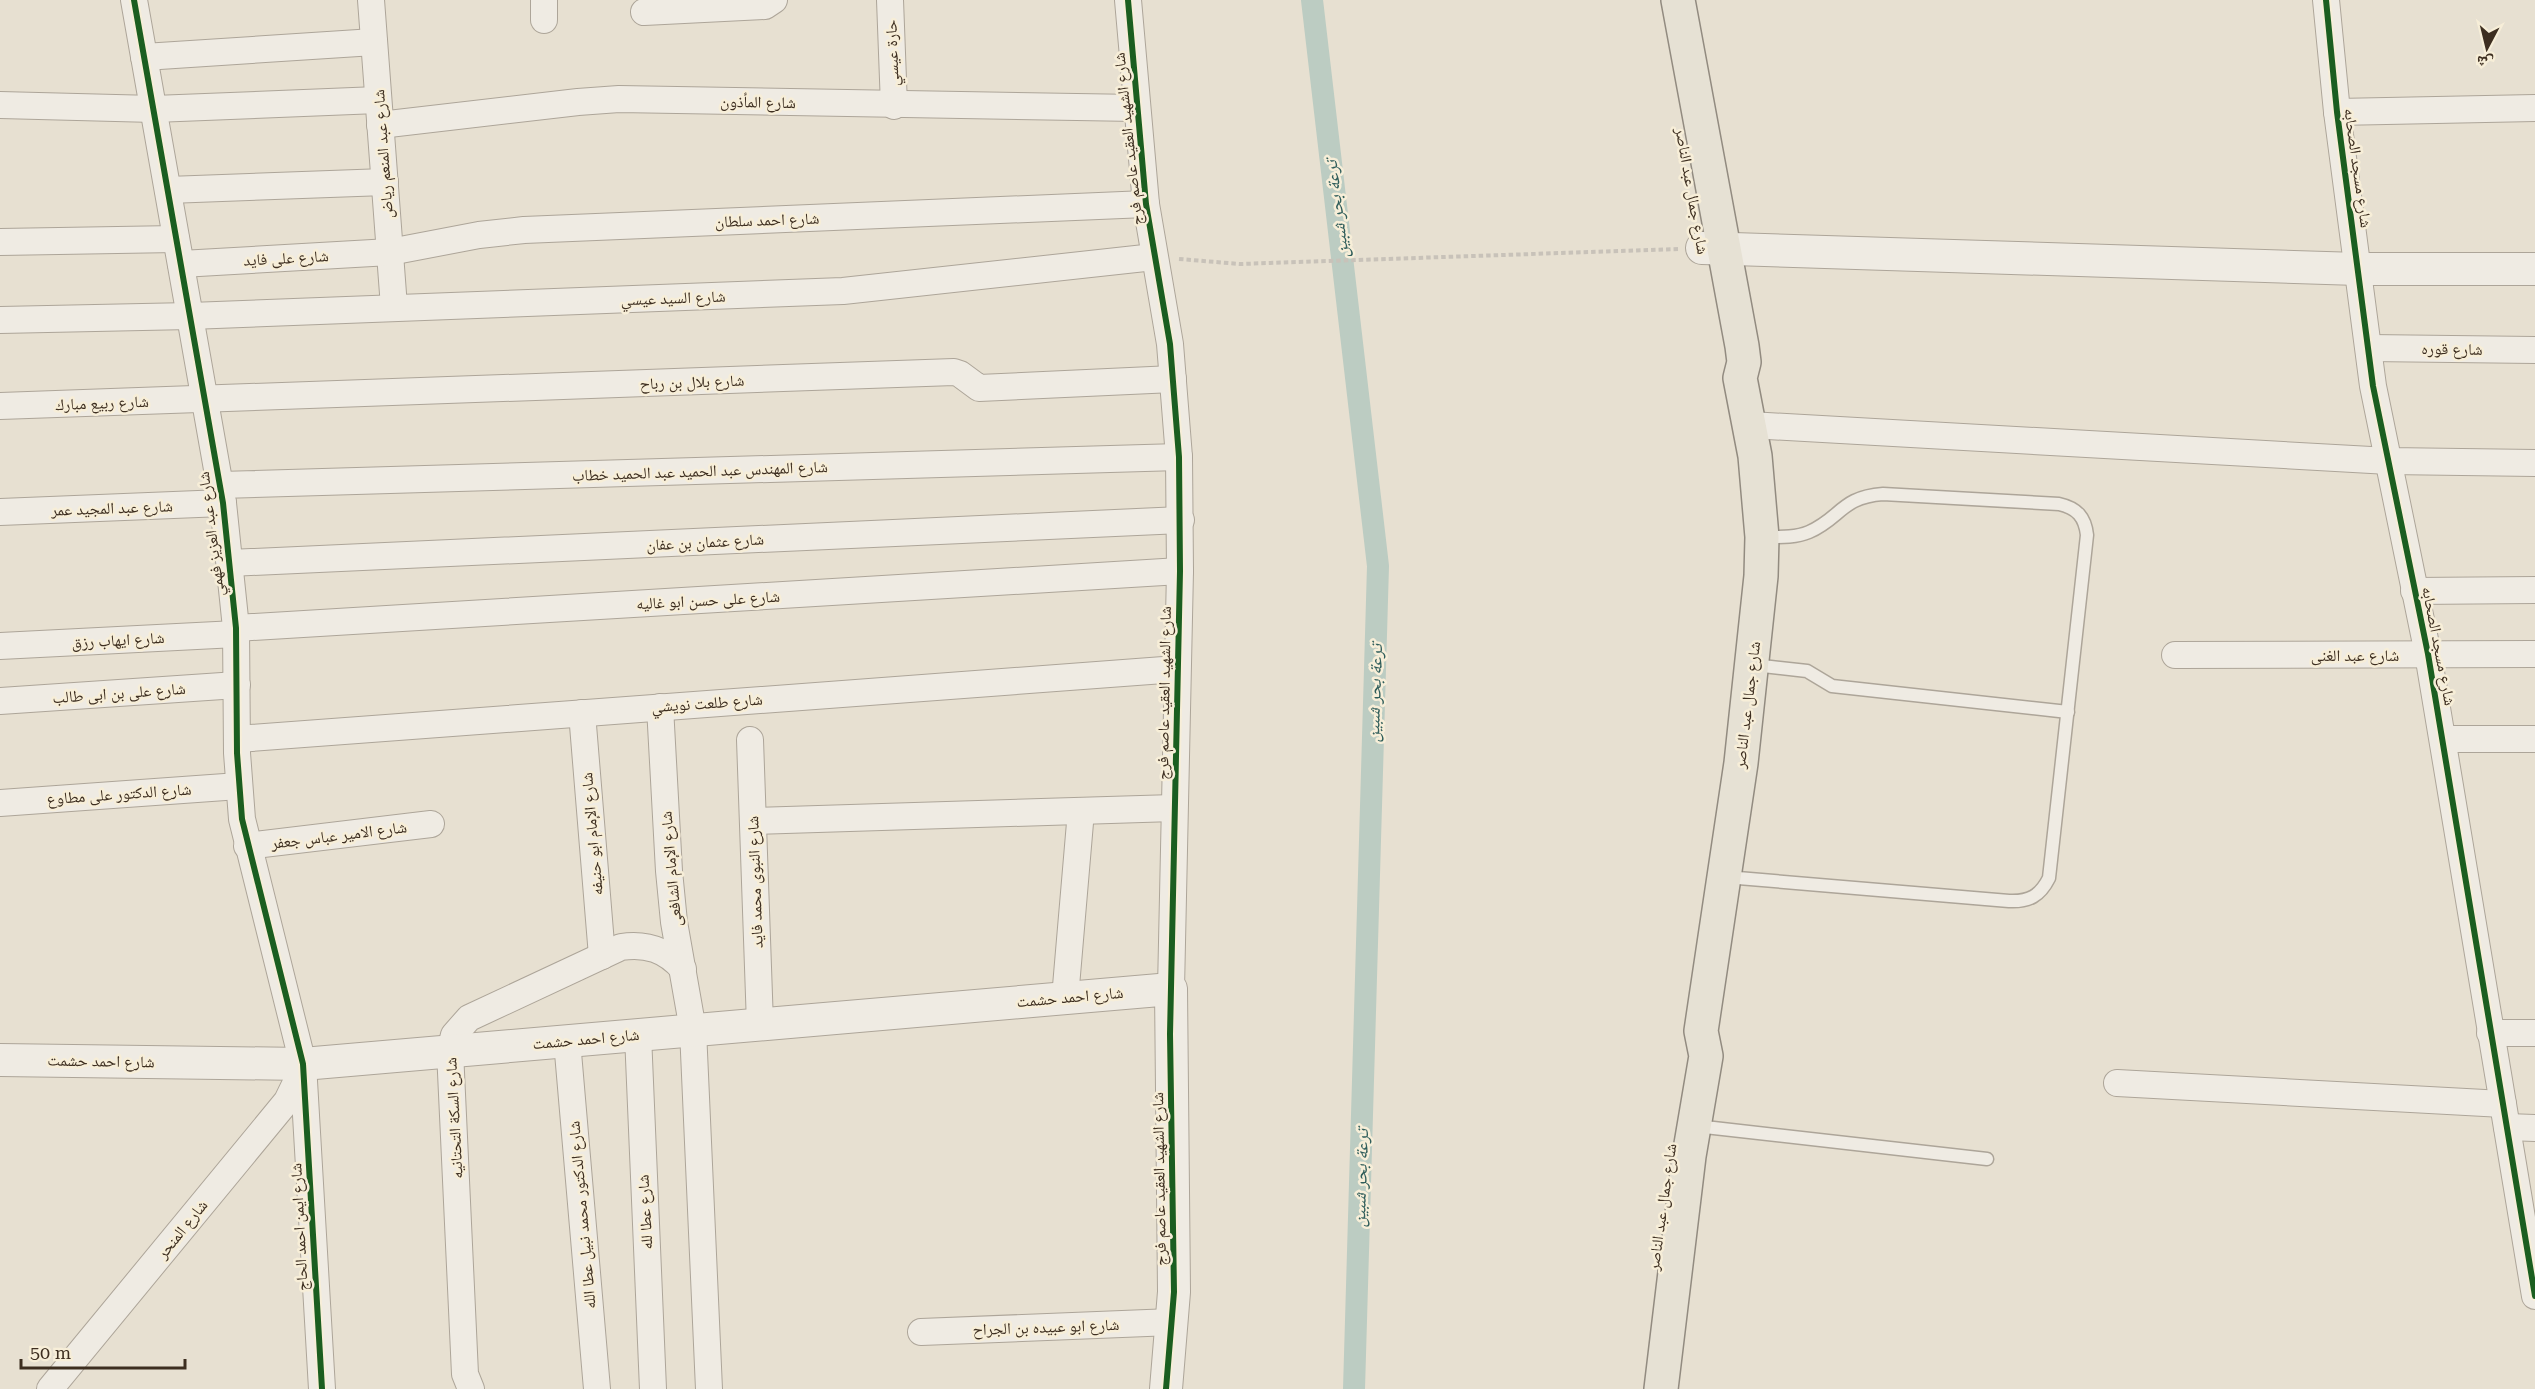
<svg xmlns="http://www.w3.org/2000/svg" width="2535" height="1389" font-family="'Roboto Serif','Noto Naskh Arabic',serif">
<style>
.lines{fill:none;stroke-linecap:round;stroke-linejoin:round}
.canal{stroke:#bcccc2;stroke-width:22}
.service-casing{stroke:#ada599;stroke-width:15}
.minor-casing{stroke:#ada599;stroke-width:28}
.tertiary-casing{stroke:#ada599;stroke-width:34}
.primary-casing{stroke:#928b80;stroke-width:36}
.path{stroke:#c8c2b9;stroke-width:4;stroke-dasharray:4.5 3;stroke-linecap:butt}
.service{stroke:#efebe3;stroke-width:12}
.minor{stroke:#efebe3;stroke-width:26}
.tertiary{stroke:#efebe3;stroke-width:32}
.primary{stroke:#e6e1d4;stroke-width:33}
.cycleway-casing{stroke:#f7eed8;stroke-width:10}
.cycleway{stroke:#1b5e20;stroke-width:6}
.labels{text-anchor:middle;dominant-baseline:central;stroke-width:5;stroke-linejoin:round;paint-order:stroke}
.street-label{font-size:16px;fill:#3d2e20;stroke:#f7eed8}
.water-label{font-size:18px;font-style:italic;fill:#2f5d5a;stroke:#f7eed8}
</style>
<rect width="100%" height="100%" fill="#e7e0d1"/>
<g class="lines">
<path class="canal" d="M1312,0L1378,566L1354,1389"/>
<defs>
<g id="service">
<path d="M1754,665L1807,671L1832,686L2068,712"/>
<path d="M1726,877L2009,901C2029,902 2040,896 2049,878L2087,535C2085,517 2077,508 2059,504L1883,494C1841,497 1841,518 1809,532C1795,538 1778,537 1763,537"/>
<path d="M1696,1126L1987,1159"/>
</g>
<g id="minor">
<path d="M134,0L223,503L236,628L237,753L242,819L303,1064L322,1389"/>
<path d="M371,0L394,307"/>
<path d="M544,0V20"/>
<path d="M890,0L894,106"/>
<path d="M1128,0L1146,204L1170,344L1179,457L1180,571L1171,989"/>
<path d="M2326,0L2337,112L2373,386L2428,654L2535,1296"/>
<path d="M644,12L765,6L774,0"/>
<path d="M144,57L374,42"/>
<path d="M0,105L154,109L378,100"/>
<path d="M2337,112L2535,108"/>
<path d="M380,125L578,102L619,99L1137,108"/>
<path d="M168,190L385,182"/>
<path d="M0,242L176,239"/>
<path d="M181,264L390,252L479,235L524,230L1146,204"/>
<path d="M0,320L190,316L843,291L1154,257"/>
<path d="M2369,348L2535,350"/>
<path d="M0,406L954,372L960,374L979,388L1173,379"/>
<path d="M1750,425L2389,461L2535,463"/>
<path d="M220,485L1179,457"/>
<path d="M0,512L223,503"/>
<path d="M230,563L1181,520"/>
<path d="M2414,591L2535,590"/>
<path d="M236,628L1180,571"/>
<path d="M0,646L236,634"/>
<path d="M2175,655L2535,654"/>
<path d="M0,701L237,685"/>
<path d="M660,707L669,871L674,922L693,1030L709,1389"/>
<path d="M582,713L602,956"/>
<path d="M238,739L1177,669"/>
<path d="M2443,739H2535"/>
<path d="M750,740L760,1024"/>
<path d="M0,803L239,786"/>
<path d="M753,821L1174,808"/>
<path d="M247,846L431,824"/>
<path d="M1065,998L1081,811"/>
<path d="M2490,1033H2535"/>
<path d="M638,1035L653,1389"/>
<path d="M567,1041L597,1389"/>
<path d="M2117,1083L2503,1104"/>
<path d="M2507,1127L2535,1128"/>
<path d="M921,1332L1172,1322"/>
<path d="M50,1389L287,1101L302,1070"/>
<path d="M471,1389L465,1374L450,1051L454,1035L469,1018L621,947C647,943 666,950 683,969"/>
</g>
<g id="tertiary">
<path d="M1702,248L2358,269H2535"/>
<path d="M0,1060L303,1064L1171,989L1174,1292L1166,1389"/>
</g>
<path id="primary" d="M1661,1389L1689,1156L1706,1056L1701,1031L1741,763L1761,576L1762,537L1755,456L1740,378L1744,362L1742,346L1678,0"/>
</defs>
<use href="#service" class="service-casing"/>
<use href="#minor" class="minor-casing"/>
<use href="#tertiary" class="tertiary-casing"/>
<use href="#primary" class="primary-casing"/>
<path class="path" d="M1179,259L1240,264L1678,249"/>
<use href="#service" class="service"/>
<use href="#minor" class="minor"/>
<use href="#tertiary" class="tertiary"/>
<use href="#primary" class="primary"/>
<defs>
<g id="cycleway">
<path d="M134,0L223,503L236,628L237,753L242,819L303,1064L322,1389"/>
<path d="M1128,0L1146,204L1170,344L1179,457L1180,571L1170,1034L1174,1292L1166,1389"/>
<path d="M2326,0L2337,112L2373,386L2428,654L2535,1296"/>
</g>
</defs>
<use href="#cycleway" class="cycleway-casing"/>
<use href="#cycleway" class="cycleway"/>
</g>
<g class="labels">
<g class="street-label">
<text transform="translate(892 53) rotate(-92)">حارة عيسي</text>
<text transform="translate(758 102) rotate(1)">شارع المأذون</text>
<text transform="translate(1128 139) rotate(-96)">شارع الشهيد العقيد عاصم فرج</text>
<text transform="translate(383 154) rotate(-94)">شارع عبد المنعم رياض</text>
<text transform="translate(2358 168) rotate(82)">شارع مسجد الصحابه</text>
<text transform="translate(1692 191) rotate(80)">شارع جمال عبد الناصر</text>
<text transform="translate(767 220) rotate(-2)">شارع احمد سلطان</text>
<text transform="translate(286 258) rotate(-3)">شارع على فايد</text>
<text transform="translate(673 298) rotate(-2)">شارع السيد عيسي</text>
<text transform="translate(2452 349) rotate(1)">شارع قوره</text>
<text transform="translate(692 382) rotate(-2)">شارع بلال بن رباح</text>
<text transform="translate(102 403) rotate(-2)">شارع ربيع مبارك</text>
<text transform="translate(700 471) rotate(-2)">شارع المهندس عبد الحميد عبد الحميد خطاب</text>
<text transform="translate(112 508) rotate(-2)">شارع عبد المجيد عمر</text>
<text transform="translate(211 534) rotate(-97)">شارع عبد العزيز فهمي</text>
<text transform="translate(705 542) rotate(-3)">شارع عثمان بن عفان</text>
<text transform="translate(708 600) rotate(-3)">شارع على حسن ابو غاليه</text>
<text transform="translate(118 640) rotate(-3)">شارع ايهاب رزق</text>
<text transform="translate(2439 646) rotate(79)">شارع مسجد الصحابه</text>
<text x="2355" y="655">شارع عبد الغنى</text>
<text transform="translate(119 693) rotate(-4)">شارع على بن ابى طالب</text>
<text transform="translate(1164 693) rotate(-89)">شارع الشهيد العقيد عاصم فرج</text>
<text transform="translate(707 703) rotate(-4)">شارع طلعت نويشي</text>
<text transform="translate(1747 705) rotate(-83)">شارع جمال عبد الناصر</text>
<text transform="translate(119 794) rotate(-4)">شارع الدكتور على مطاوع</text>
<text transform="translate(592 834) rotate(-95)">شارع الإمام ابو حنيفه</text>
<text transform="translate(339 835) rotate(-7)">شارع الامير عباس جعفر</text>
<text transform="translate(671 869) rotate(-95)">شارع الإمام الشافعى</text>
<text transform="translate(755 882) rotate(-92)">شارع النبوى محمد فايد</text>
<text transform="translate(1070 997) rotate(-5)">شارع احمد حشمت</text>
<text transform="translate(586 1039) rotate(-5)">شارع احمد حشمت</text>
<text transform="translate(101 1061) rotate(1)">شارع احمد حشمت</text>
<text transform="translate(454 1118) rotate(-93)">شارع السكة التحتانيه</text>
<text transform="translate(1159 1179) rotate(-91)">شارع الشهيد العقيد عاصم فرج</text>
<text transform="translate(1662 1207) rotate(-82)">شارع جمال عبد الناصر</text>
<text transform="translate(645 1212) rotate(-93)">شارع عطا لله</text>
<text transform="translate(582 1215) rotate(-95)">شارع الدكتور محمد نبيل عطا الله</text>
<text transform="translate(299 1227) rotate(-93)">شارع ايمن احمد الحاج</text>
<text transform="translate(182 1229) rotate(-51)">شارع المنحر</text>
<text transform="translate(1046 1327) rotate(-2)">شارع ابو عبيده بن الجراح</text>
</g>
<g class="water-label">
<text transform="translate(1336 209) rotate(-97)">ترعة بحر شبين</text>
<text transform="translate(1374 693) rotate(-88)">ترعة بحر شبين</text>
<text transform="translate(1360 1178) rotate(-88)">ترعة بحر شبين</text>
</g>
</g>
<g transform="translate(2487 48) rotate(187)" stroke="#f7eed8" stroke-width="4.5" paint-order="stroke">
<path d="M0-4.5L10 22L0 15L-10 22Z" fill="#3d2e20"/>
<text y="-9" font-size="16" font-weight="bold" text-anchor="middle" fill="#3d2e20">ش</text>
</g>
<path d="M21 1359v9h164v-9" fill="none" stroke="#3d2e20" stroke-width="3"/>
<text x="30" y="1359" font-size="18" fill="#3d2e20" stroke="#f7eed8" stroke-width="4.5" paint-order="stroke">50 m</text>
</svg>
